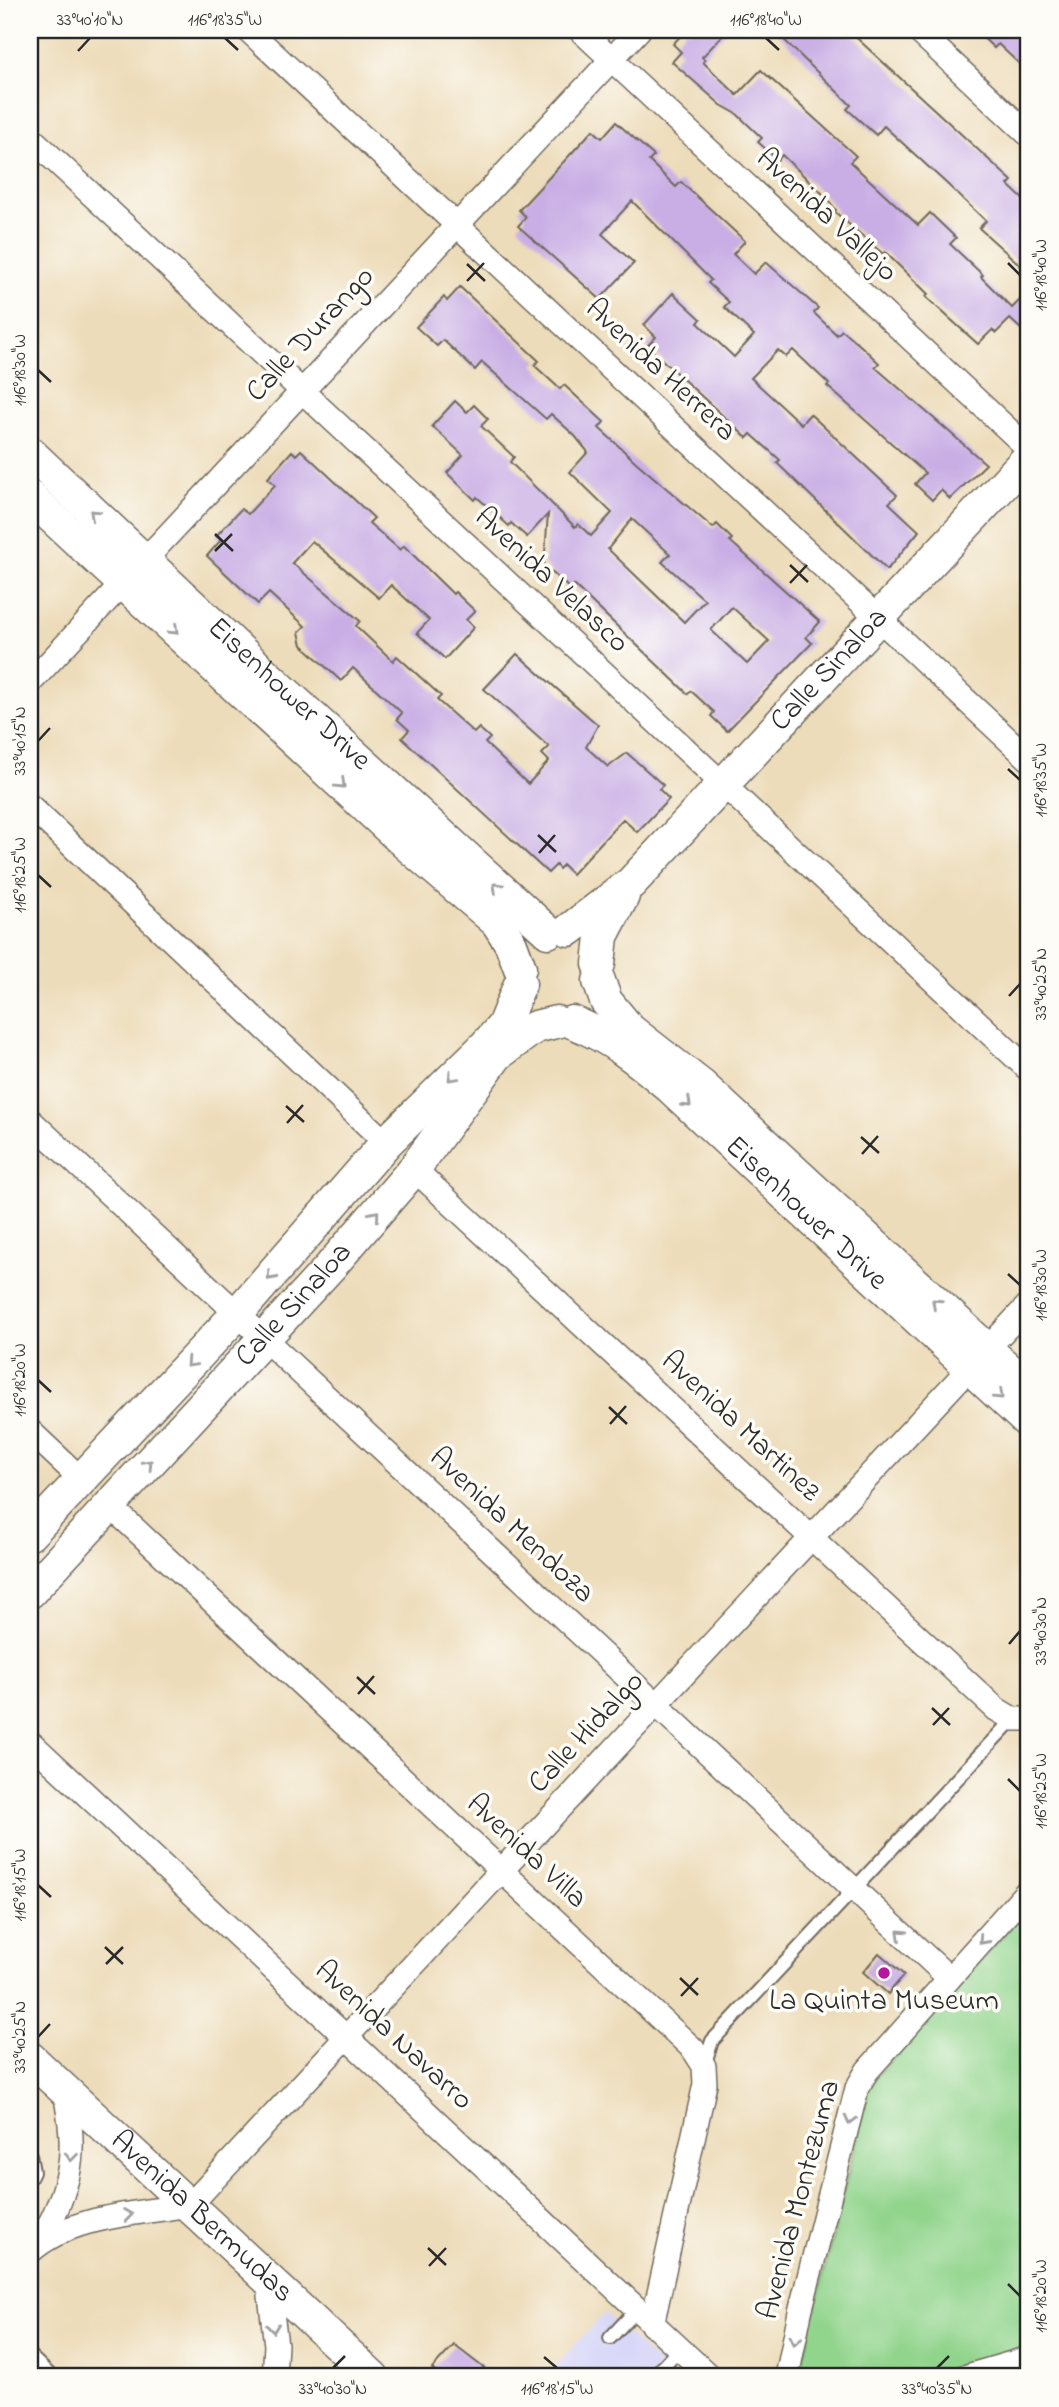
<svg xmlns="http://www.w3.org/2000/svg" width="1059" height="2407" font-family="'Indie Flower',sans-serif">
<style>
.built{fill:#d8d7f8}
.green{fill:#91d48c;stroke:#5e805c;stroke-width:2}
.building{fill:#c9aee5;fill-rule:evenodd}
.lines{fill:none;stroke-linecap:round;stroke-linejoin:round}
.lane-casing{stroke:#6f695d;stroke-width:16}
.street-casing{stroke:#6f695d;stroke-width:26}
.secondary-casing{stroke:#6f695d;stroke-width:35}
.lane{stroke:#fff;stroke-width:12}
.street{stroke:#fff;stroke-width:23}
.secondary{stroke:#fff;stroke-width:32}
.oneway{stroke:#a0a0a0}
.ticks{fill:none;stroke:#2b2b2b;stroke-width:2.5}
.poi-dot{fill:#b5179e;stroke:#fdfcf7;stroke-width:2.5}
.labels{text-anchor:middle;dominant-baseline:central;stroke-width:7;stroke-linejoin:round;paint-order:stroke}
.street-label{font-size:30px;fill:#2b2b2b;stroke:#fdfcf7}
.poi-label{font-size:30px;fill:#2b2b2b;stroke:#fdfcf7}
.neatline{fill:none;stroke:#2b2b2b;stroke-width:2.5}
.ticks-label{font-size:18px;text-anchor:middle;fill:#2b2b2b}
</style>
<rect width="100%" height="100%" fill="#fdfcf7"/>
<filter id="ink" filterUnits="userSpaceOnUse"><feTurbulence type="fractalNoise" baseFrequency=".0143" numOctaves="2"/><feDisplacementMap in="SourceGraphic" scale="14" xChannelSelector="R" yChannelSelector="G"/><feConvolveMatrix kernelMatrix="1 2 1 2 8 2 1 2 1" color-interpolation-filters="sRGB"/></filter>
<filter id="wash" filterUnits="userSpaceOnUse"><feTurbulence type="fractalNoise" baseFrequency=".00686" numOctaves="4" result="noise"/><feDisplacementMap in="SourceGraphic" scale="28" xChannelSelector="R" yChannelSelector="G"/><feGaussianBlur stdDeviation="1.57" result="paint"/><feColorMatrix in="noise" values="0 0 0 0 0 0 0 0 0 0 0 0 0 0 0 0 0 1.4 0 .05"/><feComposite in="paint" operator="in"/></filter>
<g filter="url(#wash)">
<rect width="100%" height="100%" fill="#eddcb9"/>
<path class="built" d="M605,2313L672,2377H544Z"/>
<path class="green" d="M1029,1906V2346L926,2377H798L870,2083Z"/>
<g id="blocks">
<g class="building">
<path d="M686,30H728L702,57L705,60L703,62L737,95L761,70L856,156L850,162L918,225L930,213L956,238L950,244L983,275L981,277L1012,308L1029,291V321L1021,329L1010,319L996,333L992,330L978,344L926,297L928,294L885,252L883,254L835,212L836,210L826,197L782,155L778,160L758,142L762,138L737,114L721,105L672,62L681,52L673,44Z"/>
<path d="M774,30H848L999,169L1012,181L1008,185L1029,205V273L979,228L986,221L947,184L884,126L876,135L847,109L851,105Z"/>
<path d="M975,30H1029V73L998,44L994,48Z"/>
<path d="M616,122L654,156L649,161L676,187L681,182L745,241L733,254L754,274L766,262L818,308L814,313L837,335L842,330L862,347L879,363L875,367L986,464L950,499L941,490L932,500L915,484L925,473L827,386L829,384L793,350L786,357L778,350L751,378L801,424L810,414L897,495L889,503L919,531L887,570L777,463L780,460L751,434L747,438L647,346L656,337L644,325L673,293L701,319L698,323L734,357L754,335L724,307L729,302L708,283L711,280L632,201L602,234L634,263L600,299L518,226L526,217L519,210L593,130L602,138Z"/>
<path d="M460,287L539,361L534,365L560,389L564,385L604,422L599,428L637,463L713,528L717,524L732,539L730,541L820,622L806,637L812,643L727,731L711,716L714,712L691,691L688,694L574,585L570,589L544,565L548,514L527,537L511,523L509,526L477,497L475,500L447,473L463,455L432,426L455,401L467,412L474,405L488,419L481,426L514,457L510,462L575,527L578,524L591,536L612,513L570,472L588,452L575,436L551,414L546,419L482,362L475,370L443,340L437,346L416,327L444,297L447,301ZM632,519L670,554L662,562L705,600L684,622L608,549ZM732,607L769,641L747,664L711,630Z"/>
<path d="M301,450L374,518L369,523L400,550L404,546L453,594L455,592L475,611L466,620L474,627L445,659L417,633L429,620L391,585L379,598L312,541L292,563L360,621L356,626L393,661L397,656L441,696L437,700L474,733L479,728L490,738L485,743L528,784L549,761L542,754L549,747L484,689L517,654L598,725L586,747L608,767L627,753L663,785L659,789L669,799L637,832L623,819L572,874L563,865L559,869L556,865L548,873L402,738L409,730L397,719L402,713L353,668L341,681L302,645L299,632L305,626L269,593L258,604L207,556L221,540L216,536L241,509L248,514L275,485L268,478L292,451L296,455Z"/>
<path d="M879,1953L904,1975L888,1994L863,1972Z"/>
<path d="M454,2345L485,2369L478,2377H441L432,2369Z"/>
</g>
</g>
</g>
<g filter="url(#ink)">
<use href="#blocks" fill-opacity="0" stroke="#6f695d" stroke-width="2"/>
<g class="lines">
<defs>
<g id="lane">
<path d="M704,2066L712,2041L1013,1719"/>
<path d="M30,2155L33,2172L30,2178"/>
<path d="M610,2338L637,2309"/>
<path d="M30,2356L52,2377"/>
<path d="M653,2377L679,2349"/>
</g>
<g id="street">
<path d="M248,30L1029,759"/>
<path d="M580,30L1029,449"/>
<path d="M917,30L1029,135"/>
<path d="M30,137L1029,1070"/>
<path d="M30,683L639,30"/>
<path d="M30,806L386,1143"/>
<path d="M30,1120L949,1978"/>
<path d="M414,1169L996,1709L1013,1719H1029"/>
<path d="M30,1431L81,1479"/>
<path d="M109,1505L693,2049L704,2066L705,2084L652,2325"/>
<path d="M30,1742L710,2377"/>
<path d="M40,2243C71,2184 79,2155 64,2089"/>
<path d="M30,2252C71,2215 137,2214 190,2205L1029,1304"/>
<path d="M268,2279L276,2345L274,2377"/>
<path d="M787,2377L800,2312L857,2088L867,2071L1029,1889"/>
<path d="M964,2377L1029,2358"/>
</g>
<g id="secondary">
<path id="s1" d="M30,453L263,672L548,932"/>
<path d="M30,497L406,844L497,922L511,944L520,968"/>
<path id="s2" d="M569,930L631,883L1029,457"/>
<path d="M599,964L602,936L623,896"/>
<path d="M599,981L606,1001L630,1030L702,1086L1029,1388"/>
<path id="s3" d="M572,1022C610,1037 639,1060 670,1087L1029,1423"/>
<path d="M30,1534L237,1314L386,1143L484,1047L503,1026L520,984"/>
<path id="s4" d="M30,1592L330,1267L414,1169L497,1055L535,1027L556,1022"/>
<path id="s5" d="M30,2058L373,2377"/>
</g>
</defs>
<use href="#lane" class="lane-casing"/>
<use href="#street" class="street-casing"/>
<use href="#secondary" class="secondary-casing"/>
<use href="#lane" class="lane"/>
<use href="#street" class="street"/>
<use href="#secondary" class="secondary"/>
</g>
<defs><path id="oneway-chevron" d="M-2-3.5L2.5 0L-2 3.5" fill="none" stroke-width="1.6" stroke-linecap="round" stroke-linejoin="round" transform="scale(1.75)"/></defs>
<g class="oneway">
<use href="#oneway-chevron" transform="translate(94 514) rotate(-137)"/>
<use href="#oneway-chevron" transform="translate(174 630) rotate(43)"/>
<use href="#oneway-chevron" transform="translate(341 784) rotate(43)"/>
<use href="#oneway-chevron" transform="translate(497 887) rotate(-137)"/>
<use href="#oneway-chevron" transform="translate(452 1077) rotate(134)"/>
<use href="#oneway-chevron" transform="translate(687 1103) rotate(43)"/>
<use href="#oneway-chevron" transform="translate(375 1215) rotate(-49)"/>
<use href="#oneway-chevron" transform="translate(271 1276) rotate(132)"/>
<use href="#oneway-chevron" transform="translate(936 1303) rotate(-137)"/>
<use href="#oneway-chevron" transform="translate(190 1363) rotate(133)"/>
<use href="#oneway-chevron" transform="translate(999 1395) rotate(43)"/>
<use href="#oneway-chevron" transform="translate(148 1464) rotate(-47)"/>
<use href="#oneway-chevron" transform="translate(901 1934) rotate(-137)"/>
<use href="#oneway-chevron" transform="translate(983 1940) rotate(132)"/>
<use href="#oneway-chevron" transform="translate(850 2120) rotate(104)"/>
<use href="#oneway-chevron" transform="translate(71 2157) rotate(96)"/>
<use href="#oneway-chevron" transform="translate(128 2215) rotate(-8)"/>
<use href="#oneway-chevron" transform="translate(273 2328) rotate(83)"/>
<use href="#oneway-chevron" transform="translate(795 2340) rotate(101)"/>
</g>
</g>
<path class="ticks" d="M225,38L238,50M766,38L779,50M78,51L90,38M1008,263L1020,275M467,264L485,281M467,281L484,263M38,370L51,382M215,534L233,551M215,551L232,534M790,565L808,582M790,583L807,565M38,741L50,728M1008,769L1020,780M538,835L556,852M539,853L555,835M38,875L51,887M1009,996L1020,984M286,1106L304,1122M287,1123L303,1105M861,1137L879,1153M862,1154L878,1136M1008,1274L1020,1285M38,1380L51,1392M609,1407L627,1424M610,1424L626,1406M1009,1644L1020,1631M357,1677L375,1694M358,1694L374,1676M932,1708L950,1725M933,1725L949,1708M1008,1779L1020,1791M38,1885L51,1897M105,1947L123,1964M106,1964L123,1947M680,1978L698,1995M681,1996L698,1978M38,2037L50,2024M428,2248L446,2265M429,2266L446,2248M1008,2284L1020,2296M544,2357L557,2368M333,2368L345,2356M937,2368L949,2356"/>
<circle class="poi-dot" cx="884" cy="1973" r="7"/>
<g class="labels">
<g class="street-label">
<text transform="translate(826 216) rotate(43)">Avenida Vallejo</text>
<text transform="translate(311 335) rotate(-47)">Calle Durango</text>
<text transform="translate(660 371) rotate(43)">Avenida Herrera</text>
<text transform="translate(551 581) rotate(43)">Avenida Velasco</text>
<text stroke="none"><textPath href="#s2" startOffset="369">Calle Sinaloa</textPath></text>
<text stroke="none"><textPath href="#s1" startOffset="354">Eisenhower Drive</textPath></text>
<text stroke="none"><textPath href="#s3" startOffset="304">Eisenhower Drive</textPath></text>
<text stroke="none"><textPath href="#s4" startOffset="390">Calle Sinaloa</textPath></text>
<text transform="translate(740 1427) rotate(43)">Avenida Martinez</text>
<text transform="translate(511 1526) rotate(43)">Avenida Mendoza</text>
<text transform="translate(587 1733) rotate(-47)">Calle Hidalgo</text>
<text transform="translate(526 1852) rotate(43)">Avenida Villa</text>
<text transform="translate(393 2036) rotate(43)">Avenida Navarro</text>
<text transform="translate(800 2200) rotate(-75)">Avenida Montezuma</text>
<text stroke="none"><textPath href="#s5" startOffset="234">Avenida Bermudas</textPath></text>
</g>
<g class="poi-label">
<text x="884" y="2002">La Quinta Museum</text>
</g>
</g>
<rect width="1059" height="2407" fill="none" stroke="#fdfcf7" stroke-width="77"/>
<rect x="38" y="38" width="982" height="2330" class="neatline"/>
<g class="ticks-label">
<text x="90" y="25">33°40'10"N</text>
<text x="225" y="25">116°18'35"W</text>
<text x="766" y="25">116°18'40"W</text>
<text transform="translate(1040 275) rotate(-90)" y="6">116°18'40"W</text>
<text transform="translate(19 370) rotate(-90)" y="6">116°18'30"W</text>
<text transform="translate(19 741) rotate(-90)" y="6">33°40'15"N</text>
<text transform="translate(1040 780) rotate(-90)" y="6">116°18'35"W</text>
<text transform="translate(19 875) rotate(-90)" y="6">116°18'25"W</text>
<text transform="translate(1040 984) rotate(-90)" y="6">33°40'25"N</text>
<text transform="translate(1040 1285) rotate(-90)" y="6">116°18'30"W</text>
<text transform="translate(19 1380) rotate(-90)" y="6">116°18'20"W</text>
<text transform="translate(1040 1631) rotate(-90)" y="6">33°40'30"N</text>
<text transform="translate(1040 1791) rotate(-90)" y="6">116°18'25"W</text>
<text transform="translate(19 1885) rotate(-90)" y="6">116°18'15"W</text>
<text transform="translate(19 2037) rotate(-90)" y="6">33°40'25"N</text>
<text transform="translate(1040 2296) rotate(-90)" y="6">116°18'20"W</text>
<text x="333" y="2394">33°40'30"N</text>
<text x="557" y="2394">116°18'15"W</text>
<text x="937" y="2394">33°40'35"N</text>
</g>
</svg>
